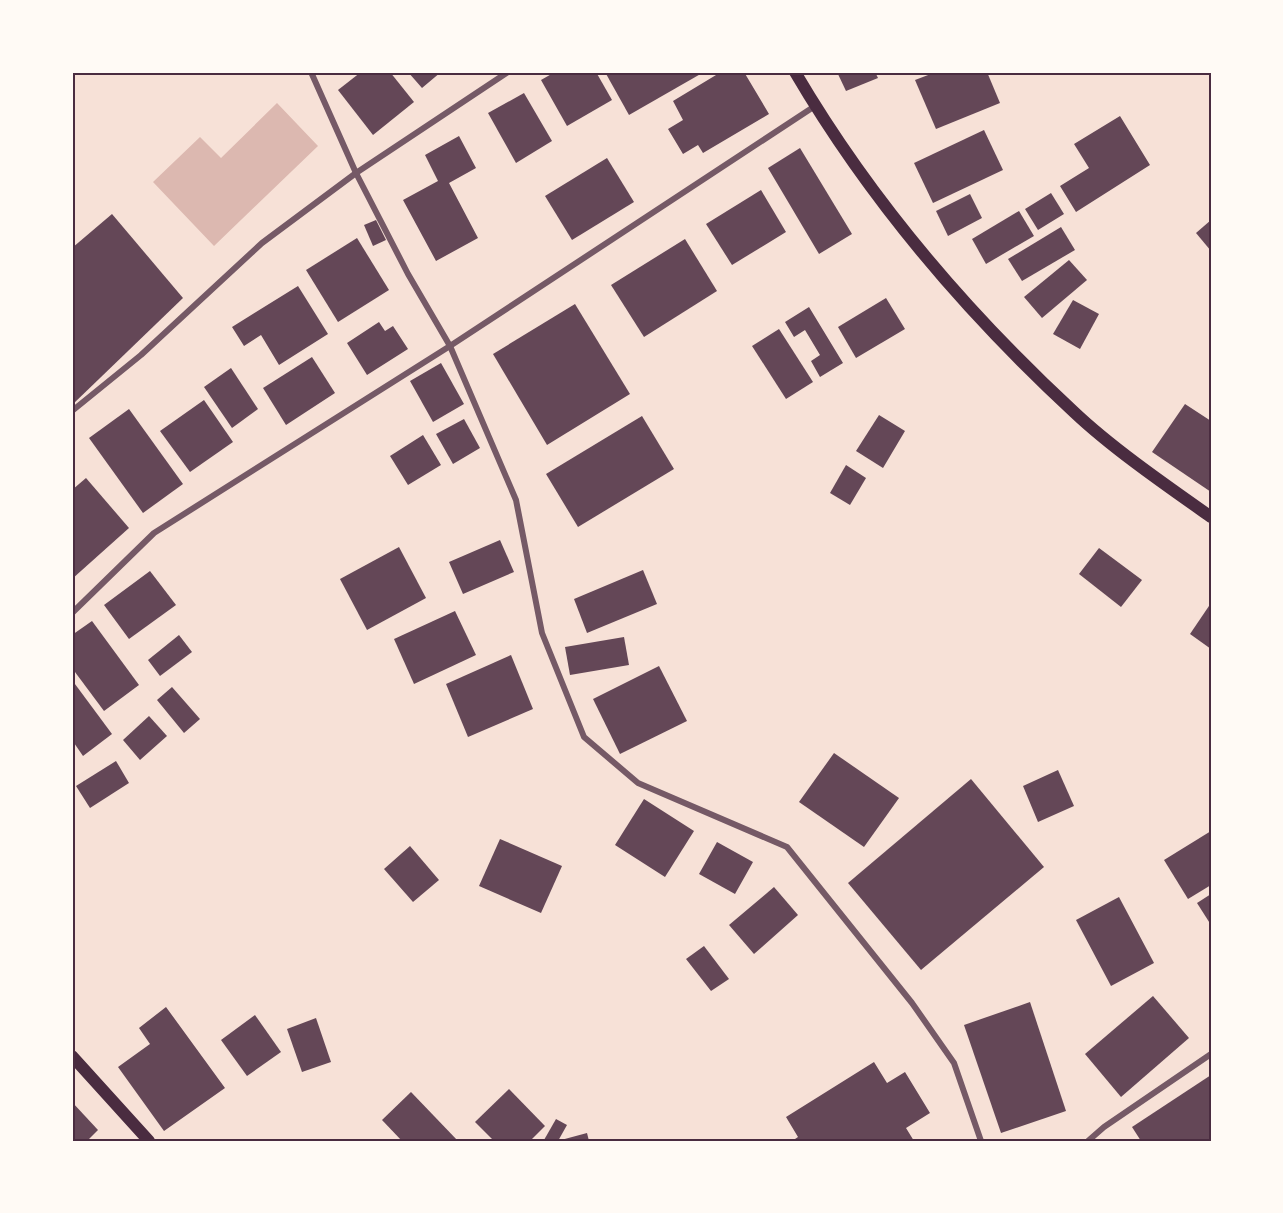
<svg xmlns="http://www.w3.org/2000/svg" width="1283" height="1213" font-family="'Fira Sans',sans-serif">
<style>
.water{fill:#dcb8b0}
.building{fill:#644757}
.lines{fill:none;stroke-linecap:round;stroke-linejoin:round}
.minor{stroke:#755966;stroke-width:6}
.secondary{stroke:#4a2c40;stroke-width:12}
.neatline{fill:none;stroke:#4a2c40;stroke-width:2}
</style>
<rect width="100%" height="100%" fill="#f7e1d7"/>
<path class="water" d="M277,103L318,146L214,246L153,182L200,137L221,158Z"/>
<g class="building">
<path d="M361,72H390L414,102L373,135L338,90Z"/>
<path d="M408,72H441L422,88Z"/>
<path d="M555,72H596L612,100L567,126L541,80Z"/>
<path d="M605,72H704L629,115Z"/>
<path d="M721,72H744L769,114L703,153L698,145L683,154L668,129L683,120L673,101Z"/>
<path d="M837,72H875L878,78L846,91Z"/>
<path d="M936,72H987L1000,103L936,129L915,80Z"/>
<path d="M524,93L552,141L516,163L488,113Z"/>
<path d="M1120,116L1150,165L1076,212L1060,186L1089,168L1074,144Z"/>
<path d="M984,130L1003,170L933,203L914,163Z"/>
<path d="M459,136L476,168L449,183L478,238L436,261L403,200L438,181L425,155Z"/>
<path d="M800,148L852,234L819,254L768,168Z"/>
<path d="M607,158L634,202L572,240L545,196Z"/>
<path d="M761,190L786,232L732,265L706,224Z"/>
<path d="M1051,193L1064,214L1038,230L1025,209Z"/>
<path d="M970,194L982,218L948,236L936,211Z"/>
<path d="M1019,211L1034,236L986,264L972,239Z"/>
<path d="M112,214L183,298L72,405V248Z"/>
<path d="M376,220L386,240L373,246L364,225Z"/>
<path d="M1211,220V251L1196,233Z"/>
<path d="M1061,227L1075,250L1022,281L1008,259Z"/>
<path d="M357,238L389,290L338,322L306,270Z"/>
<path d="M685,239L717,291L644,337L611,285Z"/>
<path d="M1069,260L1087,280L1042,318L1024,297Z"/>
<path d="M298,286L328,334L279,365L261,335L244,346L232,327Z"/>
<path d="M886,298L905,329L856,358L838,327Z"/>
<path d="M1073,300L1099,314L1080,349L1053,334Z"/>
<path d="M575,304L630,394L547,445L493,354Z"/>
<path d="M809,307L843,363L820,377L811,361L820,355L805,330L794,337L785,322Z"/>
<path d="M379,322L385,331L393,326L408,349L367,375L347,343Z"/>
<path d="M779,329L813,382L786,399L752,346Z"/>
<path d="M312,357L335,393L286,425L263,388Z"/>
<path d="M441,363L464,404L433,422L410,381Z"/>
<path d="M231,368L258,409L232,428L204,387Z"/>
<path d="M204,400L233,442L190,472L160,431Z"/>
<path d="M1185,404L1211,421V492L1152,452Z"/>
<path d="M129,409L183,484L143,513L89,438Z"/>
<path d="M879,415L905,431L883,468L856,451Z"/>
<path d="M642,416L674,469L578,527L546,474Z"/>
<path d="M464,419L480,448L453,464L436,434Z"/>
<path d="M423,435L441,465L408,485L390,456Z"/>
<path d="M846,465L866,478L850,505L830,493Z"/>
<path d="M86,478L129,528L72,579V490Z"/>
<path d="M500,540L514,572L463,594L449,562Z"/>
<path d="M399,547L426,598L367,630L340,579Z"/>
<path d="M1099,548L1142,580L1121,607L1079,574Z"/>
<path d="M643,570L657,604L587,633L574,599Z"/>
<path d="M150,571L176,605L129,639L104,605Z"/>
<path d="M1211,603V649L1190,634Z"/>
<path d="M455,611L476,655L414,684L394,639Z"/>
<path d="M92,621L139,685L104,711L72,668V635Z"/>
<path d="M179,635L192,652L160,676L148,660Z"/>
<path d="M624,637L629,665L570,675L565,647Z"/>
<path d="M511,655L533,709L468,737L446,684Z"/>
<path d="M659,666L687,721L620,754L593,699Z"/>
<path d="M72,680L112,734L83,756L72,740Z"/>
<path d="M172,687L200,719L184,733L157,700Z"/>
<path d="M149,716L167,736L140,760L123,740Z"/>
<path d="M834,753L899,798L864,847L799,802Z"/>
<path d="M116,761L129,783L90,808L76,786Z"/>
<path d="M1058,770L1074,806L1038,822L1023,786Z"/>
<path d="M971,779L1044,867L921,970L848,883Z"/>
<path d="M644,799L694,831L665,877L615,845Z"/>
<path d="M1211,831V885L1188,899L1164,860Z"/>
<path d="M500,839L562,866L541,913L479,886Z"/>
<path d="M717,842L753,862L735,894L699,874Z"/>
<path d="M410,846L439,880L413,902L384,869Z"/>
<path d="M774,887L798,915L754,954L729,925Z"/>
<path d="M1211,894V925L1197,903Z"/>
<path d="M1119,897L1154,963L1111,986L1076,920Z"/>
<path d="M704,946L729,979L711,991L686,959Z"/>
<path d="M1153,996L1189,1038L1121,1097L1085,1054Z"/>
<path d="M1030,1002L1066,1111L1001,1133L964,1025Z"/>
<path d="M166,1007L225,1088L164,1131L118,1067L150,1044L139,1028Z"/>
<path d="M255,1015L281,1052L247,1076L221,1040Z"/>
<path d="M316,1018L331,1062L302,1072L287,1029Z"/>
<path d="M874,1062L887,1083L905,1072L930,1113L906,1128L914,1141H792L798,1137L786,1117Z"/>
<path d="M1211,1075V1141H1141L1132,1127Z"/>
<path d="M509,1089L545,1126L530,1141H494L475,1122Z"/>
<path d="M411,1092L458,1141H402L382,1120Z"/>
<path d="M72,1102L98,1130L87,1141H72Z"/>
<path d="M556,1119L567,1125L558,1141H546L544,1140Z"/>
<path d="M587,1133L589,1141H561V1140Z"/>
</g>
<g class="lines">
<g class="minor">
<path d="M311,72L356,173L408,274L450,346L516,500L542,633L584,737L638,783L787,847L912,1003L954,1063L981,1141"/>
<path d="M72,411L141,355L262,243L356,173L508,72"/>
<path d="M72,613L154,533L450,346L815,106"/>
<path d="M1088,1141L1104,1127L1211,1054"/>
</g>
<g class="secondary">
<path d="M795,72C869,198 967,313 1074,412C1112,448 1167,486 1211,517"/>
<path d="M72,1056L149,1141"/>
</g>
</g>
<rect width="1283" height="1213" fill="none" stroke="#fffaf5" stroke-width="147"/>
<rect x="74" y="74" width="1136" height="1066" class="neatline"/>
</svg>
